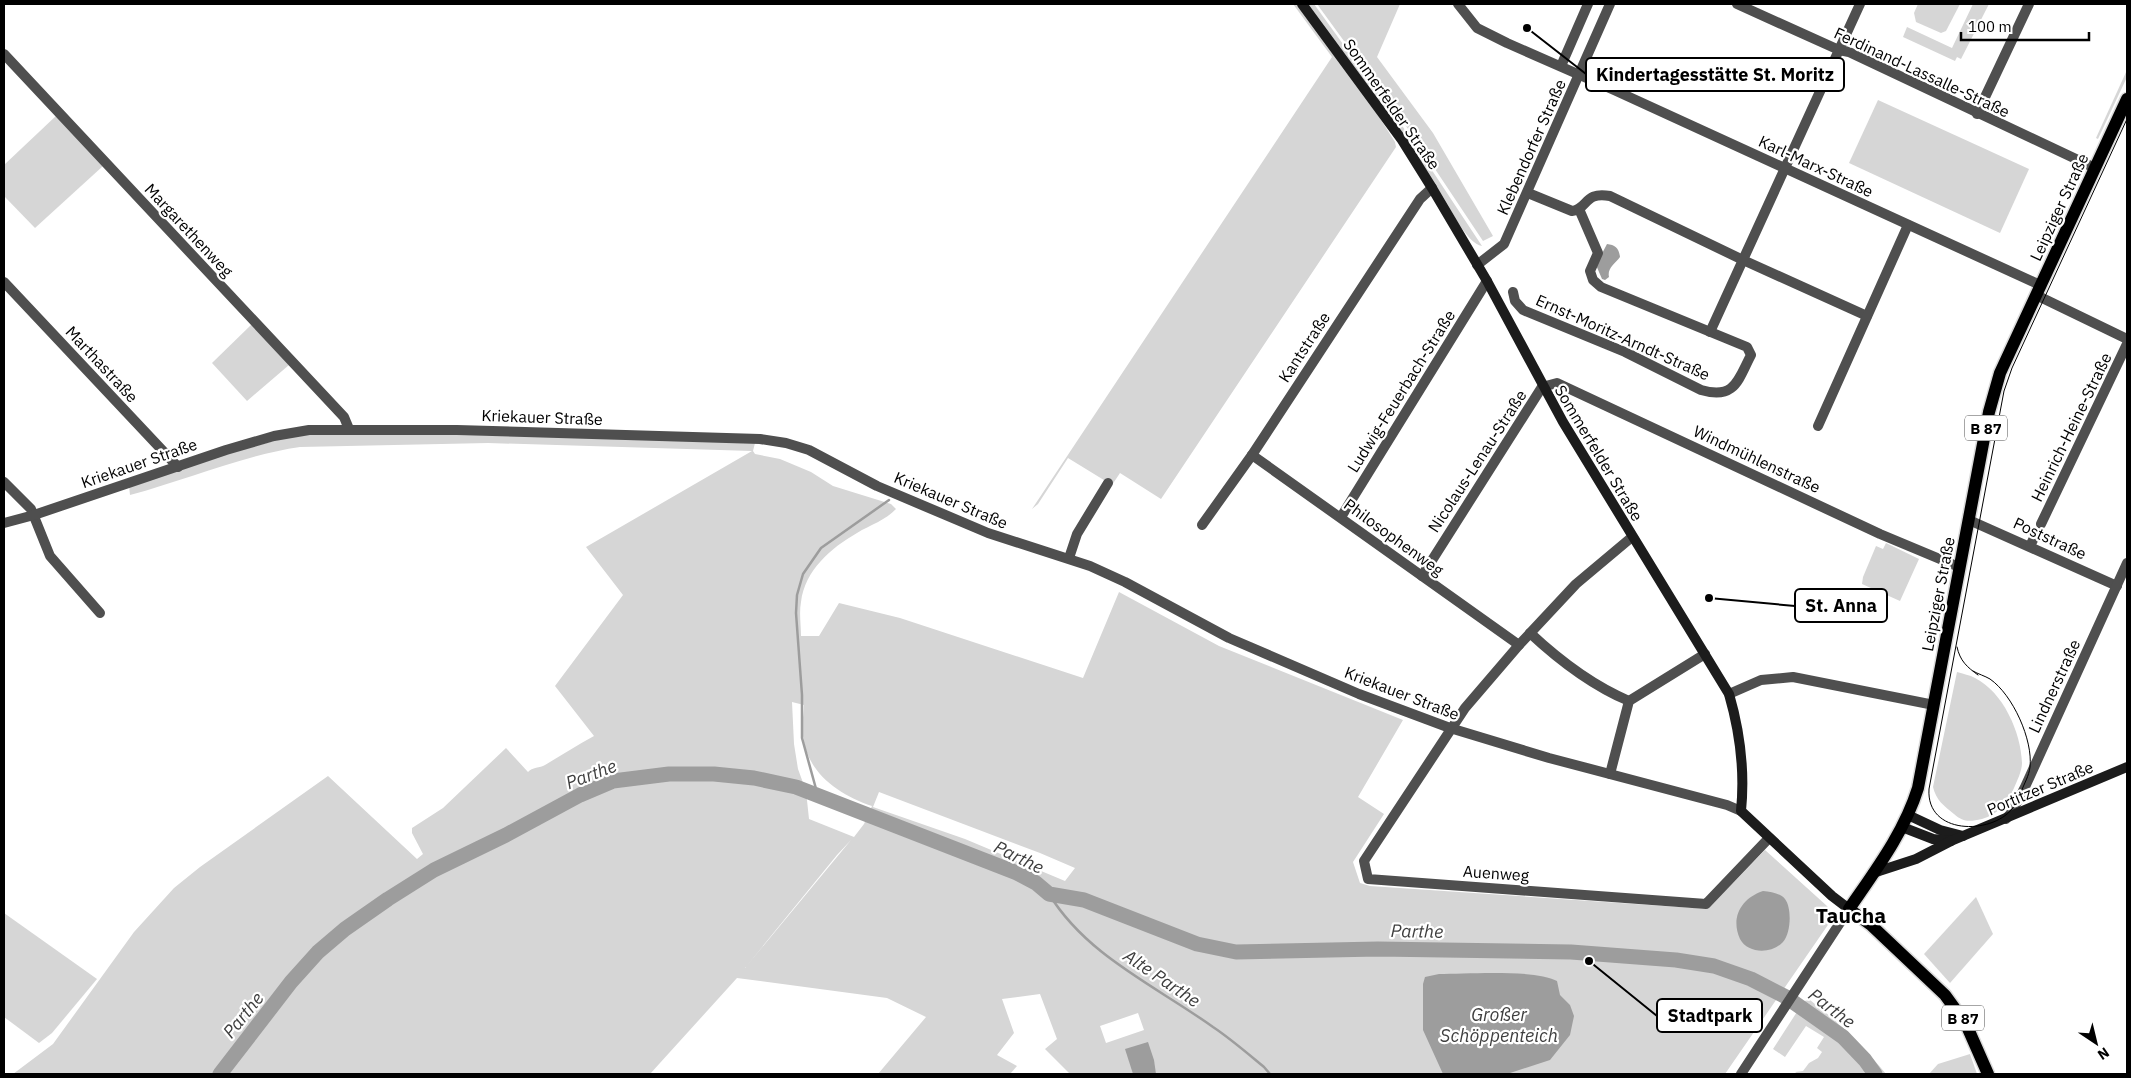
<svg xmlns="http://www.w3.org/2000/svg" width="2131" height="1078" font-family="'IBM Plex Sans',sans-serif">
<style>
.green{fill:#d6d6d6;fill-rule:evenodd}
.water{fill:#9d9d9d}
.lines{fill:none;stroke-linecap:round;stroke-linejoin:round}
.stream{stroke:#9d9d9d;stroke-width:2.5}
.river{stroke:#9d9d9d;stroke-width:15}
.primary-casing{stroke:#dbdbdb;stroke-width:15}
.minor{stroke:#4f4f4f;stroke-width:10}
.tertiary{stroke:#4f4f4f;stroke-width:10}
.secondary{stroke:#1c1c1c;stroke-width:10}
.primary{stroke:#000;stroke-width:12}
.tram{stroke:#000;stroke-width:1}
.labels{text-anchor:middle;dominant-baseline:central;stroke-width:4.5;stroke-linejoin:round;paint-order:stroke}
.shield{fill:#fff;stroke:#4c4c4c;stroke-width:1}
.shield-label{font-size:15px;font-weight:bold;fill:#000}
.street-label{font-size:16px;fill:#000;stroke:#fff}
.water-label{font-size:18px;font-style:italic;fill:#3e3e3e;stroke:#fff}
.district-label{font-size:21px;font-weight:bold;fill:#000;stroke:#fff}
.leader{fill:none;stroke:#000;stroke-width:2}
.callout-dot{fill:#000;stroke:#fff;stroke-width:2}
.callout{fill:#fff;stroke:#000;stroke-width:2}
.callout-label{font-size:18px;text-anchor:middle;font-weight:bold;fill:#000}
</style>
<rect width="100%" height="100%" fill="#fff"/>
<g class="green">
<path d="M1293,4H1298L1367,98L1395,142L1396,147L1161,499L1120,473L1112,485L1068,458L1038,504L1032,509L1332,57Z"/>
<path d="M1307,4H1314L1408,134L1482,246C1467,243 1453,213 1445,200C1403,132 1354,69 1307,4Z"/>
<path d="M1317,4H1400L1377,57L1433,133L1493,236L1483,241L1411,133Z"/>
<path d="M1918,4H1960L1946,31L1941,33L1916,22L1914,13Z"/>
<path d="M1973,4H1989L1961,59L1957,57L1955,61L1903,37L1907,27L1952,48Z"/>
<path d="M2127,70V77L2098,139L2096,138Z"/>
<path d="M1878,100L2029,169L2000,233L1849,163Z"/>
<path d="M57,115L103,166L35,228L4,196V165Z"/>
<path d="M252,324L289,365L247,401L212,363Z"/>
<path d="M410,433L755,443L753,451L755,454L780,459L811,472L833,486L891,504L896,509C886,520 870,525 857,533C831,548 805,570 801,602C799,613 801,625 801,636H819L839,603L900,618L1083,678L1119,592L1219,646L1403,720L1358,797L1384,814L1353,862L1360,883L1370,886L1708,909L1765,850L1827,906L1832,913V919L1725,1074H1070L1045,1049L1057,1039L1040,994L1002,999L1014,1033L997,1055L1017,1066L1010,1074H878L926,1017L887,998L737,978L650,1074H13L53,1044L134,932L174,888L200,867L328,776L417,859L423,854L412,833V828L443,808L506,748L528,772C532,767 540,768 545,765C562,755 577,745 594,736L555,686L623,595L586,547L752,451L488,443L300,447C244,455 186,480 130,495L129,486L216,457L299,434ZM792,702L804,705C804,714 801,726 803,736C807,773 839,795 872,806L864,824L854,837L809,819L806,791L798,769L794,744ZM879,792L1040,853L1075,868L1065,881L965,839L873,807ZM851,840L745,968L837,855ZM1138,1013L1144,1030L1106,1043L1100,1026Z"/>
<path d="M1886,543L1919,559L1900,601L1862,584L1863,577L1876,546L1883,549Z"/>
<path d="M1957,672C1963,674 1970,675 1975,678C2003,692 2021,732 2022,763C2022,771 2017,781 2014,788C2007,804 1998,814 1982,819C1969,822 1963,822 1954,814C1944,806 1936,800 1933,787Z"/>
<path d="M1976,897L1993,934L1950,983L1924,954Z"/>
<path d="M4,913L97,979L52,1033L39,1043L4,1017Z"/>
<path d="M1810,1000C1839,1022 1863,1046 1886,1074H1798L1795,1072L1803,1071L1809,1063L1818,1058L1822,1052L1817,1048L1824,1037L1806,1026L1785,1057L1773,1049L1804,1001Z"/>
<path d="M1970,1054L1977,1074H1929L1938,1064Z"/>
</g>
<g class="water">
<path d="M1607,244C1615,245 1619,248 1620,257C1615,264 1607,268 1609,277L1605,280L1602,279L1596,265Z"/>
<path d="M1763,891C1771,892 1780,893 1785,899C1792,908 1791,933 1783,942C1772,954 1748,954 1740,939C1730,917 1742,898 1763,891Z"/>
<path d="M1439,974C1466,974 1535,969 1557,981L1560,995L1570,1005L1574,1016L1570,1035L1550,1060L1507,1074H1443L1423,1030V984L1425,977Z"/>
<path d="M1148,1042L1154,1060L1156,1074H1133L1125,1049Z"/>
</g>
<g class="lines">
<g class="stream">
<path d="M818,796L802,738V695L796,613L797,595L803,574L821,548L889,500"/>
<path d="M1049,894C1087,956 1156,986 1213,1027C1231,1039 1247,1053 1264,1067L1270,1074"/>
</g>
<path class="river" d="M220,1074L291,982L318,952L345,929L388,899L434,870L506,835L580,795L613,781L669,774H714L754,778L796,787L1017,873L1036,883L1049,894L1084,900L1197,944L1236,952L1378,949L1571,952L1676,960L1714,966L1751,979L1786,997L1843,1037L1865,1060L1875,1074"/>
<defs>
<path id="primary" d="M1988,1074L1966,1024L1945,995L1871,925L1849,909C1875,871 1904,833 1918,788L1989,412L2000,373L2127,99"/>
</defs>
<use href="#primary" class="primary-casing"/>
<g class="minor">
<path d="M1458,4L1477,28L1507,43L1614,90L2040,285"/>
<path d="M1737,4L1839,50L1849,52L2095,168"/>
<path d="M4,54L344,417L349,429"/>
<path d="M1561,66L1588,4"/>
<path d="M1977,114L2029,4"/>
<path d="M1528,193L1572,211C1588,209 1584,191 1610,196L1743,260L1867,316"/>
<path d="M1477,265L1504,244L1610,4"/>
<path d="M4,282L178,467"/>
<path d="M1513,292L1515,301L1523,310L1625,352L1701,390C1735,400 1738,380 1751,355L1747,347L1601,287L1593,280L1590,271L1598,253L1579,209"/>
<path d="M2036,295L2127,339"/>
<path d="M1710,332L1860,4"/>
<path d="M1818,426L1908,225"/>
<path d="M1252,455L1519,645"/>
<path d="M4,482L31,509L50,556L100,613"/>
<path d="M1341,517L1487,281"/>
<path d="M1969,520L2117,586"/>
<path d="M2041,524L2127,344"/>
<path d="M1202,525L1252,455L1420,199L1432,188"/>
<path d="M1632,537L1576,584L1519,645L1465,708L1364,861L1368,879L1706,904L1769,838"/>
<path d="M2030,546L2035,536"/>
<path d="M1069,558L1077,534L1108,483"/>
<path d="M1422,576L1542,387L1557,383L1880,534L1959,567"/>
<path d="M1530,633C1560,661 1591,685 1629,701"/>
<path d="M1729,694L1761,680L1793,677L1934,705"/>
<path d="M1610,774L1629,701L1705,654"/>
<path d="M2006,819L2013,810L2025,787L2127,563"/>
<path d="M1741,1074L1849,909"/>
</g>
<path class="tertiary" d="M4,523L34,515L226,450L274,436L309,430H457L760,439L786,443L809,450L877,486L988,533L1090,566L1125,582L1229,638L1359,694L1450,728L1549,758L1727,805L1741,811"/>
<g class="secondary">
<path d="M1302,4L1402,140L1432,188L1487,281L1563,422L1729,694C1740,732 1745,771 1741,811L1832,896L1849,909"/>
<path d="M1908,815L1940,830L1963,836"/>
<path d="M1902,827L1933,839L1951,841"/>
<path d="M1873,873L1916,859L1951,841L2127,767"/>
</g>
<use href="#primary" class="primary"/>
<g class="tram">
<path d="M1957,647C1960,661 1967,667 1978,675"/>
<path d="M1973,671C1978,674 1985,676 1990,679C2013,695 2033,740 2030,767C2029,776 2024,784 2021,792C2018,798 2016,805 2012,809C1991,835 1926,835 1929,789L2004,391L2012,368L2127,119"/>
</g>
</g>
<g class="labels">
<g class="shield">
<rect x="1965" y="415.5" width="42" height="25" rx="4"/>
<rect x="1942" y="1005.5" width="42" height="25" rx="4"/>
</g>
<g class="shield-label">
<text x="1986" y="428">B 87</text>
<text x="1963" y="1018">B 87</text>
</g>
<g class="street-label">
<text transform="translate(1922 72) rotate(25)">Ferdinand-Lassalle-Straße</text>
<text transform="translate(1392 104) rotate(55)">Sommerfelder Straße</text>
<text transform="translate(1531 147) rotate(-66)">Klebendorfer Straße</text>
<text transform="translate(1816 166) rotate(25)">Karl-Marx-Straße</text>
<text transform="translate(2059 207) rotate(-65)">Leipziger Straße</text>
<text transform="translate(189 230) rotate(47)">Margarethenweg</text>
<text transform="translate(1623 337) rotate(24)">Ernst-Moritz-Arndt-Straße</text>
<text transform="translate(1304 347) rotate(-57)">Kantstraße</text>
<text transform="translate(102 364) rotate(47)">Marthastraße</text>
<text transform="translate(1401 391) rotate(-58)">Ludwig-Feuerbach-Straße</text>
<text transform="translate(542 417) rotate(2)">Kriekauer Straße</text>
<text transform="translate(2071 427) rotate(-64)">Heinrich-Heine-Straße</text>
<text transform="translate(1599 453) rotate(59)">Sommerfelder Straße</text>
<text transform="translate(1757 459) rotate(25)">Windmühlenstraße</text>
<text transform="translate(1477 461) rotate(-57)">Nicolaus-Lenau-Straße</text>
<text transform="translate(139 463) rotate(-19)">Kriekauer Straße</text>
<text transform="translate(951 500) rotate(23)">Kriekauer Straße</text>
<text transform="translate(1394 537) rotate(36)">Philosophenweg</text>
<text transform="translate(2050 538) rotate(25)">Poststraße</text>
<text transform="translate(1938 594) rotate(-79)">Leipziger Straße</text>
<text transform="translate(2054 686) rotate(-65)">Lindnerstraße</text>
<text transform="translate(1402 693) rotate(21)">Kriekauer Straße</text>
<text transform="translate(2040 788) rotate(-23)">Portitzer Straße</text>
<text transform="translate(1496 873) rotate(4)">Auenweg</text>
</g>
<g class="water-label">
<text transform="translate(591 774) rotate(-21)">Parthe</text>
<text transform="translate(1019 857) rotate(26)">Parthe</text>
<text transform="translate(1417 931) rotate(1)">Parthe</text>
<text transform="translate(1162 978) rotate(34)">Alte Parthe</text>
<text transform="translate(1832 1008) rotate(37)">Parthe</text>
<text x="1499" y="1014">Großer<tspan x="1499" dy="21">Schöppenteich</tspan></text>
<text transform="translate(243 1015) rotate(-51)">Parthe</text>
</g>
<g class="district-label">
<text x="1851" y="915">Taucha</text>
</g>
</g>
<path class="leader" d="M1527 28L1586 74M1709 598L1795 606M1589 961L1657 1016"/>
<g class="callout-dot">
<circle cx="1527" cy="28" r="5"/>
<circle cx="1709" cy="598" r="5"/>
<circle cx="1589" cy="961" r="5"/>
</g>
<g class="callout">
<rect x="1586" y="58" width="258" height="33" rx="5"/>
<rect x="1795" y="589" width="92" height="33" rx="5"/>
<rect x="1657" y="999" width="105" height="33" rx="5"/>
</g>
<g class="callout-label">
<text x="1715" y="81">Kindertagesstätte St. Moritz</text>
<text x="1841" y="612">St. Anna</text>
<text x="1710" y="1022">Stadtpark</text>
</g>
<rect width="2131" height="1078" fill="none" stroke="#000000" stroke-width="10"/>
<g transform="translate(2096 1043) rotate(145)" stroke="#ffffff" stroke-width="4" paint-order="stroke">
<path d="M0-4L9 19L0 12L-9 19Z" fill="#000000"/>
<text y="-8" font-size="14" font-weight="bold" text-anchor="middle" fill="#000000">N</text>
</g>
<path d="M1961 32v8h128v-8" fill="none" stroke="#000000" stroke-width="2.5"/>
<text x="1968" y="32" font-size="15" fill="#000000" stroke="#ffffff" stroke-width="4" paint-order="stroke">100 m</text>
</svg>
